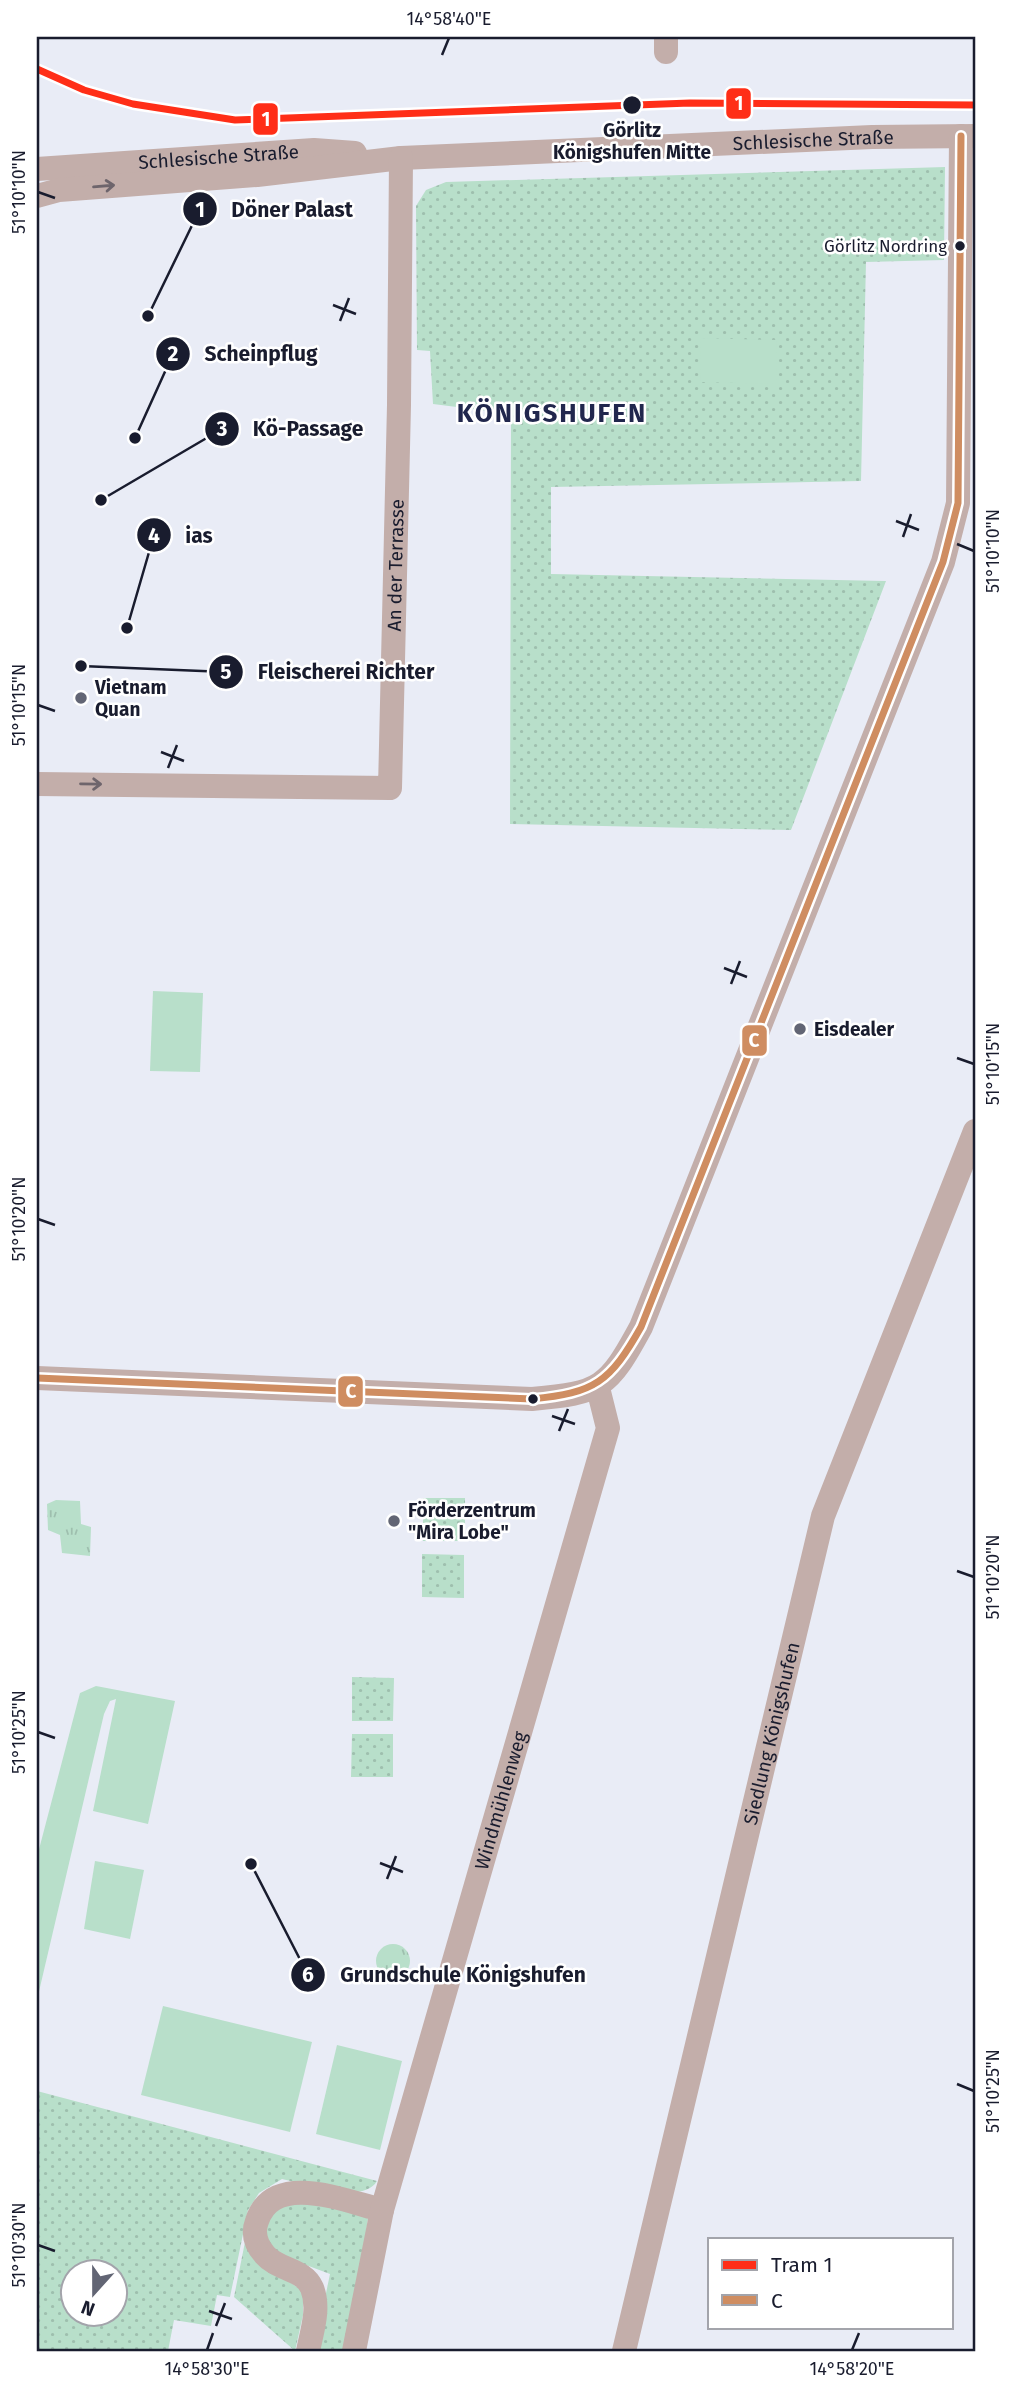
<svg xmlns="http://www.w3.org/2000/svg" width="1012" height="2388" font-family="'Fira Sans',sans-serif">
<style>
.grass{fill:url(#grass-dots);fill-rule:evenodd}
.park{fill:url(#park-tufts)}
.pitch{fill:#b8dfca}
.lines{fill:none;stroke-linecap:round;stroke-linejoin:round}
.street{stroke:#c3aeaa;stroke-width:24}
.bus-1-casing{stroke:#fff;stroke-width:12}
.bus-1{stroke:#cf8d61;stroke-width:7}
.tram-1-casing{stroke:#fff;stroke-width:12}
.tram-1{stroke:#ff2e17;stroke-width:7}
.oneway{stroke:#6e656c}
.ticks{fill:none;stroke:#191c2e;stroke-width:2.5}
.stop-dot{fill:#191c2e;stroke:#fff;stroke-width:2.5}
.poi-dot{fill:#626574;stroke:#fff;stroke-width:2.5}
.labels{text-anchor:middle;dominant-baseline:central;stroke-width:5;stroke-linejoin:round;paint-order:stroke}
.bus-label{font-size:17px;fill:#191c2e;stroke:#fff;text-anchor:end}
.stop-label{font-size:19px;font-weight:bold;fill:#191c2e;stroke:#fff}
.street-label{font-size:19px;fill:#191c2e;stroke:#fff}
.poi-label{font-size:19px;font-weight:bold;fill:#191c2e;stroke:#fff;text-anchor:start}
.district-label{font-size:26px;font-weight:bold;letter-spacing:2px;fill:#21274d;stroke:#fff}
.leader{fill:none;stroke:#191c2e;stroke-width:2.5}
.callout-dot{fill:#191c2e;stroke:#fff;stroke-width:2.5}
.mark-label{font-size:21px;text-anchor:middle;font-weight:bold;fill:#fff}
.callout-label{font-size:21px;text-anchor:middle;font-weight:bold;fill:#191c2e;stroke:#fff;stroke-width:5;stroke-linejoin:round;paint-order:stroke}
.line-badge{stroke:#fff;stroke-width:2.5}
.badge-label{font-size:19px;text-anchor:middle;font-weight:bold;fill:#fff}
.neatline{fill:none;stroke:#191c2e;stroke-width:2.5}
.ticks-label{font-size:18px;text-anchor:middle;fill:#191c2e}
</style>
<defs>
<pattern id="grass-dots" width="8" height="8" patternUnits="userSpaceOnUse" patternTransform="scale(1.75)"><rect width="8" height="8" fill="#b8dfca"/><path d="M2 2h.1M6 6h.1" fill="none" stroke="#9ebfae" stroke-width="1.8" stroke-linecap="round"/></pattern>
<pattern id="park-tufts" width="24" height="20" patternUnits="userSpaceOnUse" patternTransform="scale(1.75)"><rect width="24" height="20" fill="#b8dfca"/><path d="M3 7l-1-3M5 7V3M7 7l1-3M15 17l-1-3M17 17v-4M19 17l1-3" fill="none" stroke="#9ebfae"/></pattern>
</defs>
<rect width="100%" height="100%" fill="#e9ecf6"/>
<g class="grass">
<path d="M945,167L944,260L866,262L861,481L551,487V574L886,581L791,830L510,824L511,414L433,404L430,351L417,350L416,206L426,190L446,182Z"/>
<rect x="423" y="1498" width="42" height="43"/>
<path d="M422,1554L464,1555V1598L422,1597Z"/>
<path d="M352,1677L394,1678L393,1721H352Z"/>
<path d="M352,1734H393V1777H351Z"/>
<path d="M37,2091L377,2181C363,2205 306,2184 282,2179L259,2193L248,2210L230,2297L217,2295L211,2326L174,2320L168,2351H37ZM74,2272H116V2314H74Z"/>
<path d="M290,2199L362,2214L368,2219L348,2351H314L330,2274L282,2256L266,2240L265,2221Z"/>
<path d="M247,2232L282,2277L303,2291V2315L295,2351L234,2297Z"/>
</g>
<g class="park">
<path d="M56,1500L80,1501L81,1524L91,1527L90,1556L62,1553L60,1535L48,1530L47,1504Z"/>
<circle cx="393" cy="1961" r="17"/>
</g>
<g class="pitch">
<path d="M701,338L777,340L776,384L700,382Z"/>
<path d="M153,991L203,993L200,1072L150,1071Z"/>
<path d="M96,1686L175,1701L148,1824L93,1811L116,1699L110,1701L104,1714L37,2000V1857L80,1693Z"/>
<path d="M95,1861L144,1870L130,1939L84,1929Z"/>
<path d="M163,2006L312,2042L290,2132L141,2095Z"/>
<path d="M337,2045L402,2061L380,2150L316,2134Z"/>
</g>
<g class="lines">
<g class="street">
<path d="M666,37V52"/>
<path id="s1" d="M37,169L314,150L355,153"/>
<path id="s2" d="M37,196L59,190L257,175L401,158L872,137L975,136"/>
<path id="s3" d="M37,784L390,788L399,405L401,158"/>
<path d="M37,1378L532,1399C601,1393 608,1388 641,1327L943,562L958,503L961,136"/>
<path d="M308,2351C312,2331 320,2308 312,2288C304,2269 278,2270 265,2255C256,2245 252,2234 257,2221C274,2170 347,2202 382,2210"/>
<path id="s4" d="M354,2351L382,2210L608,1428L598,1388"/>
<path id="s5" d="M624,2351L823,1516L975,1131"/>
</g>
<defs>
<path id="bus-1" d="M37,1378L532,1399C595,1393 610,1382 641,1327L943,562L958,503L961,136"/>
</defs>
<use href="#bus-1" class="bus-1-casing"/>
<use href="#bus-1" class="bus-1"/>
<defs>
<path id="tram-1" d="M37,69L84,90L133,104L235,120L690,103L975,105"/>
</defs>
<use href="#tram-1" class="tram-1-casing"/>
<use href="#tram-1" class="tram-1"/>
</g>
<defs><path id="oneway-shaft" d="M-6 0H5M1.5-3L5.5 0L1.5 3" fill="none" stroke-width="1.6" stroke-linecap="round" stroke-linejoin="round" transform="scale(1.75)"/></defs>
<g class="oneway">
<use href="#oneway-shaft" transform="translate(104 186) rotate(-5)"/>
<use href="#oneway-shaft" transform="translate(91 784) rotate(1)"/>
</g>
<path class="ticks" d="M442,55L449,38M38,192L55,198M333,305L356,314M340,321L349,298M896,521L919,530M903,537L911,514M957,544L974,551M38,705L55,711M161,752L184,761M168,768L177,745M724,968L747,977M731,984L740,961M957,1058L974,1064M38,1219L55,1225M552,1416L575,1424M559,1431L568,1409M957,1571L974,1577M38,1732L55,1738M380,1863L403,1872M387,1879L396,1856M957,2084L974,2091M38,2245L55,2251M209,2311L232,2319M216,2326L225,2303M207,2350L213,2333M852,2350L859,2333"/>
<g class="stop-dot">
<circle cx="632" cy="105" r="10"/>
<circle cx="960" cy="246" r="6"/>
<circle cx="533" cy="1399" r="6"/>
</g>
<g class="poi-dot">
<circle cx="81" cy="698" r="7"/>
<circle cx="800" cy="1029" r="7"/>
<circle cx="394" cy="1521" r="7"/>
</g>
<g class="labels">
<g class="bus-label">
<text x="947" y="246">Görlitz Nordring</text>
</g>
<g class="stop-label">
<text x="632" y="130">Görlitz<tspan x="632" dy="22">Königshufen Mitte</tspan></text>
</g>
<g class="street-label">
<text stroke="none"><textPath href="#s2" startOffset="779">Schlesische Straße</textPath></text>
<text stroke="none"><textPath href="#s1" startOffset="182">Schlesische Straße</textPath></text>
<text stroke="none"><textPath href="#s3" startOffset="576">An der Terrasse</textPath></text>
<text stroke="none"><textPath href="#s5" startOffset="635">Siedlung Königshufen</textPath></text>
<text stroke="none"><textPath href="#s4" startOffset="570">Windmühlenweg</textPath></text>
</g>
<g class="poi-label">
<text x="95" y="687">Vietnam<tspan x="95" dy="22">Quan</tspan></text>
<text x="814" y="1029">Eisdealer</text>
<text x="408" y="1510">Förderzentrum<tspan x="408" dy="22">"Mira Lobe"</tspan></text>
</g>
<g class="district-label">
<text x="552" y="413">KÖNIGSHUFEN</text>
</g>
</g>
<path class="leader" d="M148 316L200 209M135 438L173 354M101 500L222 429M127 628L154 535M81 666L226 672M251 1864L308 1975"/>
<g class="callout-dot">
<circle cx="148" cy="316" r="7"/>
<circle cx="135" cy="438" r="7"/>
<circle cx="101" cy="500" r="7"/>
<circle cx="127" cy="628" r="7"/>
<circle cx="81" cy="666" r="7"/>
<circle cx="251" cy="1864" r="7"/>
<circle cx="200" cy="209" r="18"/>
<circle cx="173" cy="354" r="18"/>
<circle cx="222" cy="429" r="18"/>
<circle cx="154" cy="535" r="18"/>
<circle cx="226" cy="672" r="18"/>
<circle cx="308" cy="1975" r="18"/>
</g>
<g class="mark-label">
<text x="200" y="217">1</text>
<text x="173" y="361">2</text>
<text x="222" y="436">3</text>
<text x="154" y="543">4</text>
<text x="226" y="679">5</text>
<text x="308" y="1982">6</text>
</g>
<g class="callout-label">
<text x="292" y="217">Döner Palast</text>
<text x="261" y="361">Scheinpflug</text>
<text x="308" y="436">Kö-Passage</text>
<text x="199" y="543">ias</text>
<text x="346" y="679">Fleischerei Richter</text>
<text x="463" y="1982">Grundschule Königshufen</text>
</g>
<g class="line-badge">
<rect x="725" y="87" width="27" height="33" rx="7" fill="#ff2e17"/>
<rect x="252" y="102" width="27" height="34" rx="7" fill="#ff2e17"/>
<rect x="741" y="1024" width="27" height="33" rx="7" fill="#cf8d61"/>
<rect x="337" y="1375" width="27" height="33" rx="7" fill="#cf8d61"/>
</g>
<g class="badge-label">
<text x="739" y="110">1</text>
<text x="266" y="126">1</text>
<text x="754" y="1047">C</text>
<text x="351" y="1398">C</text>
</g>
<rect width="1012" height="2388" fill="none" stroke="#ffffff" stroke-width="77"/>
<rect x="708" y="2238" width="245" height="91" fill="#ffffff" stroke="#a3a4ab" stroke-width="2"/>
<rect x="722" y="2260" width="35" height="10" fill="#ff2e17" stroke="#a3a4ab" stroke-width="2"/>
<text x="771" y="2272" font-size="21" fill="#191c2e">Tram 1</text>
<rect x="722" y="2295" width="35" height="10" fill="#cf8d61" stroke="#a3a4ab" stroke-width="2"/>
<text x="771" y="2308" font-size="21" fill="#191c2e">C</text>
<g transform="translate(94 2293) rotate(201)"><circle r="33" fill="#ffffff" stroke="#a3a4ab" stroke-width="2"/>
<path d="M0-5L12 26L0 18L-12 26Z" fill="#626574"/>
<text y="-10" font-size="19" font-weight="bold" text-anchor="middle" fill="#191c2e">N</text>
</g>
<rect x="38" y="38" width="936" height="2312" class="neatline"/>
<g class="ticks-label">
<text x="449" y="25">14°58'40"E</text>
<text transform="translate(19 192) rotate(-90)" y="6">51°10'10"N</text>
<text transform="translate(993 551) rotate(-90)" y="6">51°10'10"N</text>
<text transform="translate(19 705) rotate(-90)" y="6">51°10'15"N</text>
<text transform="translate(993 1064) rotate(-90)" y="6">51°10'15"N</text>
<text transform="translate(19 1219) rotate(-90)" y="6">51°10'20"N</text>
<text transform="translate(993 1577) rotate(-90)" y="6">51°10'20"N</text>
<text transform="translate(19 1732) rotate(-90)" y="6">51°10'25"N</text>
<text transform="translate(993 2091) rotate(-90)" y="6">51°10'25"N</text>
<text transform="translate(19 2245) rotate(-90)" y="6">51°10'30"N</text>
<text x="207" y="2375">14°58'30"E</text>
<text x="852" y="2375">14°58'20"E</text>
</g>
</svg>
